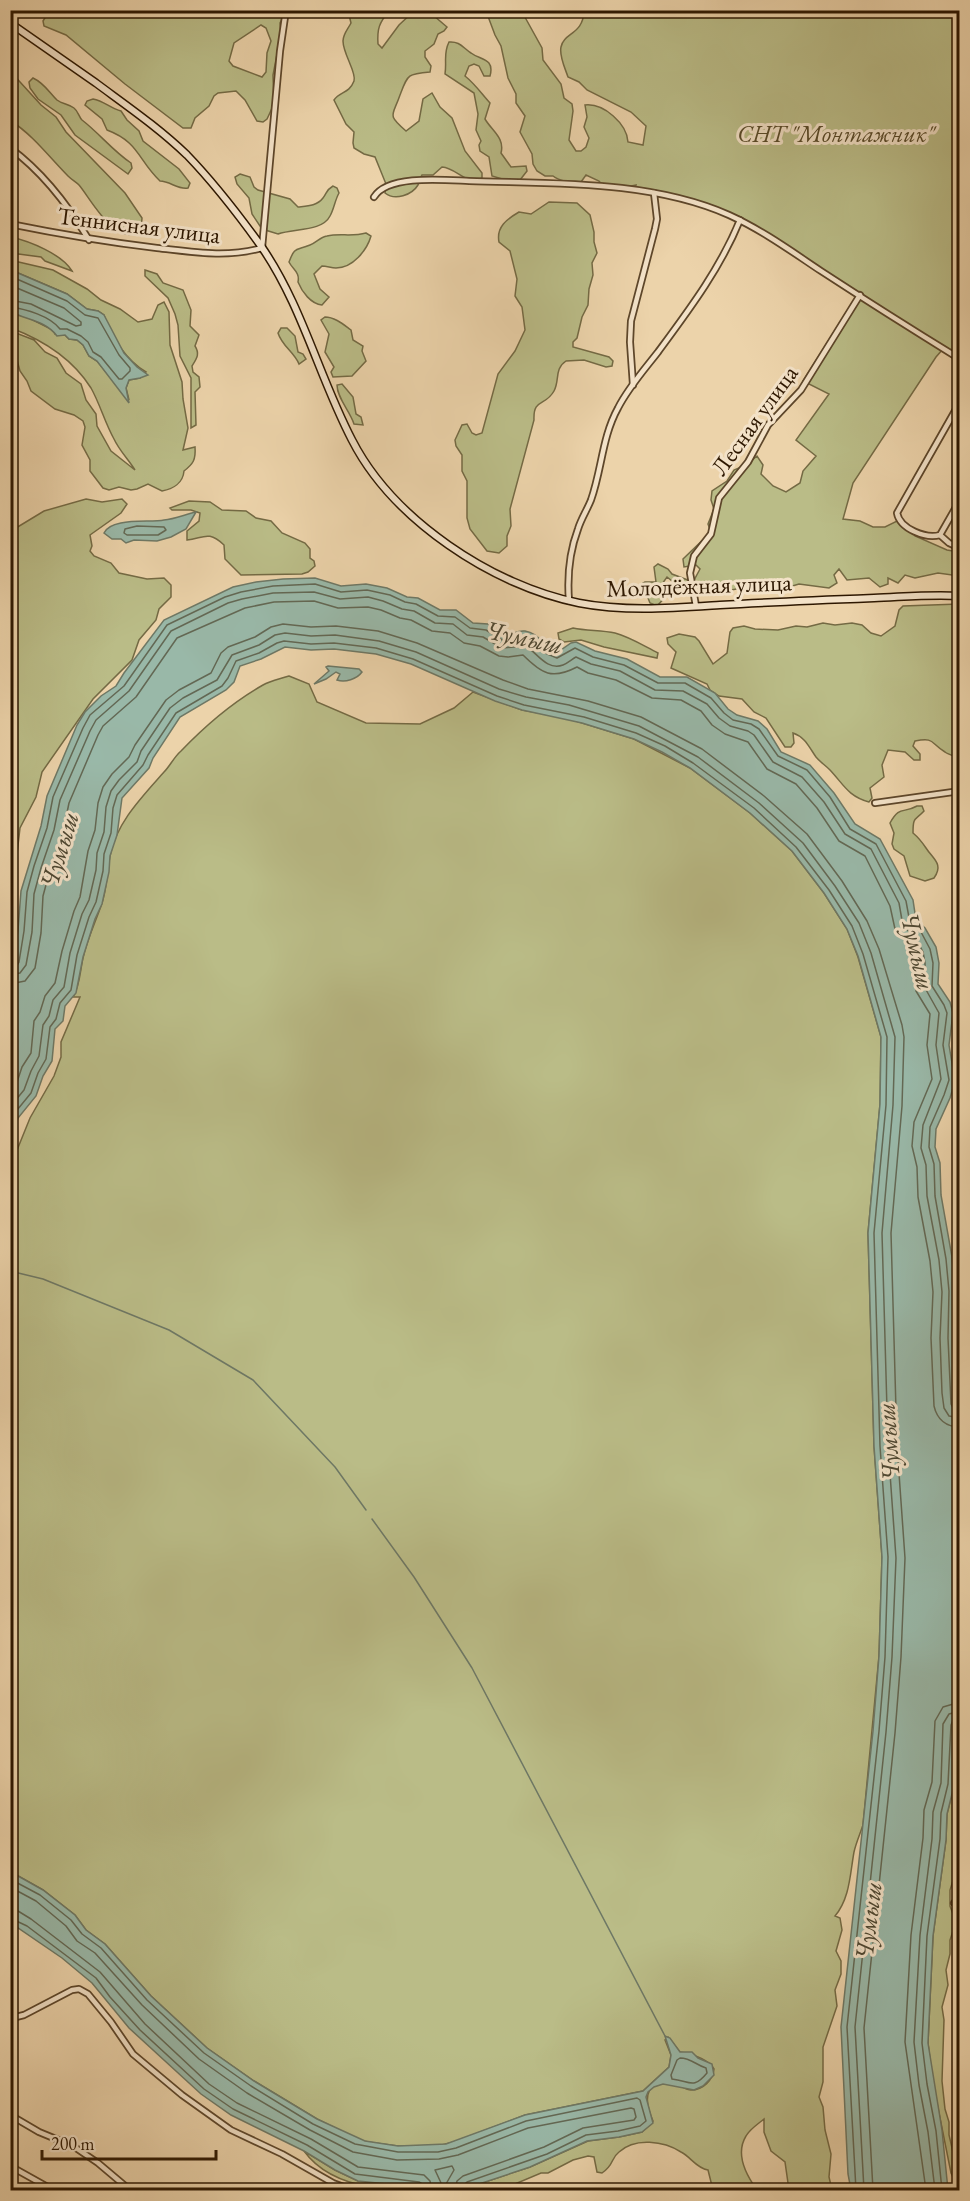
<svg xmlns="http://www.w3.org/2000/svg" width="970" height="2201" font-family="'EB Garamond',serif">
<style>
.green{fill:#babc87;stroke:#746a44;stroke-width:1.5;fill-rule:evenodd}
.water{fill:#99b8a8;stroke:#6e7865;stroke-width:1.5}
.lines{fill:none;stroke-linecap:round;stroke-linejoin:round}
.shore{stroke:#636854;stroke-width:1.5}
.stream{stroke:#6e7865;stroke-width:1.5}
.street-casing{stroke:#5d462a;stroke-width:8}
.secondary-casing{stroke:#2d1700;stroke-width:9}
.street{stroke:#f3e2c8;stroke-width:4.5}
.secondary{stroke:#f3e2c8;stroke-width:6}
.labels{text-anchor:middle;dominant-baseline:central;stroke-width:6;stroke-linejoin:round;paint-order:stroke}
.park-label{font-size:24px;font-style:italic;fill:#574928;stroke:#f3e2c8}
.street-label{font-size:24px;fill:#2d1700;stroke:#f3e2c8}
.water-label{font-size:26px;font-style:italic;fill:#4d4732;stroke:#f3e2c8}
</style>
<rect width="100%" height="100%" fill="#ecd3aa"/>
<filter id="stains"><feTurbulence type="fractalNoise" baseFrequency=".00333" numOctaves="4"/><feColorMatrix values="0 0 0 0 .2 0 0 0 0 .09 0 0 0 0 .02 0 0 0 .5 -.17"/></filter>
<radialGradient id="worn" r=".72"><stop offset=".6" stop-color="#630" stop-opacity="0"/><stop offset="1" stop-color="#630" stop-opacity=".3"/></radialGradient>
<g class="green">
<path d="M50,10L287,11L280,23L281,34L273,75L274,104L267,119L263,122L257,121L245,100L236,91L218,93L214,96L209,106L195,118L191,128H183L125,84L66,35L44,26L43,21ZM261,25L266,28L271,41L267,53L266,72L262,77L233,66L229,61L234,43Z"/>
<path d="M521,10L542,48L543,60L561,84L564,98L572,104L573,111L569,140L576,151H581L586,147L589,138L584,127L587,117L585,105C604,103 627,124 628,142L643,145L646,126L631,112L587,90L579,82L568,77C565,68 559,56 561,47C564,32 583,35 584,11H959V359L943,349L936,357L853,483L843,519L860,521L873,527H885L897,521L910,528L915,536L947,550L959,552V576L938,573L915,578L905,575L898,583L888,578V584L880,587L869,578L847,580L839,569L834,575L837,583L829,588L799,584L789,587L777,586L766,591L755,592L742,588L720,592L714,591L709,588C700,591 691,583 681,588L667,577L662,584L667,595L657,606L650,603L646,593L638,589V586L645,582H656L654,567L658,564L668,569L672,574L693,582L700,569L696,565L684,567L683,559L711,532L708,524L714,509L711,500L712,491L727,481L734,470L746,465L757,456L763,465L761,474L773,486L786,492L800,483L803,471L816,456L796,440L829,394L803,381L858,294L753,227L695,203L635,189L636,185L622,188L603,186L599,181L586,175L581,182C573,183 559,181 553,176H545L537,171L533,164L532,154L520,132L525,116L516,103V94L508,78L501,46L495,35L486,11Z"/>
<path d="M348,11H389C379,23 377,29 378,44L382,48L399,25L414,11H431L433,15L447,27L444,31L438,34L434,44L425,51V57L431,66L430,72C407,74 408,74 400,95C393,116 386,114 406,131L419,121L423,99L432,93L440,107L452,118L465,151L482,173V178C468,187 457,168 442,167L433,175H422C420,178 420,181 418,185C412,195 395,201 385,193L386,184L375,157L364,154L354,148L353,143L354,132L346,124L334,100C340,91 349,94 354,81C357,73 343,54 343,41C343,34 348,29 351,23Z"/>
<path d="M449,42C460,41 463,48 471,53C480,60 495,58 490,76H484L479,66L474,64L469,66L465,76C475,84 481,93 490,103L485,119C492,131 505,138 501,153L511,167L526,166L527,171L520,180L509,181L492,176L489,157L480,151L479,145L481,141L476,130L478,114L474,93L445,74C447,61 443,54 449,42Z"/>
<path d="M10,71L41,105L56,117L66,132L125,193L142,218L141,230C117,250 91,199 79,185C76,182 72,180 68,176C50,158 33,135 11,121Z"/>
<path d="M33,78C44,83 49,92 57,100C62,104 69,104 74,108C78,111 79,117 82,120C99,133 113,151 131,163L132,168L128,174L75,135L61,115L38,99L30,88L29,82Z"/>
<path d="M93,99C104,101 110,108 121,111L127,120L139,131L143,141L179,169L190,183L188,188C178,190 170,181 160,181C138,160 139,142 107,130L102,119L85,105L87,101Z"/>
<path d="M240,174L250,177L254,187L258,190L290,199L298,207C307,206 317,206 323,198C327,193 326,190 333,186L337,188L339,193C335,200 334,209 330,216C322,232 293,228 278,234L262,229L252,214L249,198L237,184L235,177Z"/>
<path d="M549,202L577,203L590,215L594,232V242L597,253L592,263L593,275L589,289L588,305L582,317L577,338L573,342V347L609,357L613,361L612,366L606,367L584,360L566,361C554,369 560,380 554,391C545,407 533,398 534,420L510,509L511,526L507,536V546L499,553L487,551L470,529L467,518V481L462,471V455L456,446L455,440L462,425L467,424L472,433L476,435L482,433L498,374L515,351L525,330L522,307L515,296L517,279L510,251L499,242C496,227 507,219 519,212L531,214Z"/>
<path d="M366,233L371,236C367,250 353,268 336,268C331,268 327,266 322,266L314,274L320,289L329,297L322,305C311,304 302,292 298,282C300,272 293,270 289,262C295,246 296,251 310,245C316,243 320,237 327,236C340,233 352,237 366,233Z"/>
<path d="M11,237C29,241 62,254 72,271L45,261L41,257L11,253Z"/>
<path d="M10,260L53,270L87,289L101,300L120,309L138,322L152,319L158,305L164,302L169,312L170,345L182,382L183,399L188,428L183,450L195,447C196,460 193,464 184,471C183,483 173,489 162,491L148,484L137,489L131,490L119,487L109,490L103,488L90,471V460L82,445L85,427L83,421L74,415L55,409L31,391L27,381L20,371L15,353L11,350V331L34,340L45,352L57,358L66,373L81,384L86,400L96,414L97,426L111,451L135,470C128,459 119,450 114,439C105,423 100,404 91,388C72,358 43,340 11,328V312L25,316L53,330L55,334L65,335L69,339L77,340L83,345L89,356L97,361L129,400L126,388L129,380L140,378L146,372C127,361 110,336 104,315L98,311L87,309L67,294L11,270Z"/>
<path d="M145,270L157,274L163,283L183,290L191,310L190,326L199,335L195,346C200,354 197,358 192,366L193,372L199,377L200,387L195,392L196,425L191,428V378L180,356L178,325L175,314L168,298L145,276Z"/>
<path d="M325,317C335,317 344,325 351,330L353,340L363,346L362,351L366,361L352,376L333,377L331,372L334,367L325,352L329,334L321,320Z"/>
<path d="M281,328H287L295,336L298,352L303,354L306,359L299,364C294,352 282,346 278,333Z"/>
<path d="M342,384L353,397L356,414L361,417L363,425L354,424C350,411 337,398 337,385Z"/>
<path d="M86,499L102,502L122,499L127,504L121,513L90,535L92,546L90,551L94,556L111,563L119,573L147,579L164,578L171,585V597L159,609L156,620L139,640L132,660L93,699L42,772L36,797L20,828L17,854L11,864V531L44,511Z"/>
<path d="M189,501L210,502L222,510L246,511L256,518L271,521L282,533L305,543L310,549V558L314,561L315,566L308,572L302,574L241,575L225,559L224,545C208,530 204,538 187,540V531L199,521L200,513L191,510H172L170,508Z"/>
<path d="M959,604L960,705L958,712L960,717L959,758C955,756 949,755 945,752C930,743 935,737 915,741L913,746L920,754V760H914L905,752L888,750L882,765L884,777L870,788L872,798L869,802C848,796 844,785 830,770C825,765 820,762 816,757C809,747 805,737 793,733L794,743L791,747H785L766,718L754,712L742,699L719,696L710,690L707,684L671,668L676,652L668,644L667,638L679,634L695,637L699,641L713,664L727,653L730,632L733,628L744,626L755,629L778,630L796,626L807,627L823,623L835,625L852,623L862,625L871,633L881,636L895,626L899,610L903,606Z"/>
<path d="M573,628C587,631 601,630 615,633C630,637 644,646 658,653L657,658L604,647L581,640L564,642L559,639L558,633Z"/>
<path d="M289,676L309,684L317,702L366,723L420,724L454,708L473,692L522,710L566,718L634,739L690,768L750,813L792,851L824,893L847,929L858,957L881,1037L880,1104L868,1233L874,1446L882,1557L879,1656L863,1825C860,1834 856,1843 854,1852C850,1874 850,1898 835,1916L840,1918L842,1930L836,1951L841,1961V1974L835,1990L837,2006L823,2047V2082L819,2097L823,2107L825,2130L831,2154L829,2177L832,2190H789L785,2162L771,2151L764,2132V2119C758,2124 750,2129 746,2136C735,2154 746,2175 757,2190H713L708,2170C696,2168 691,2157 681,2152C664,2141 635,2137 619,2152C610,2159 615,2164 602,2173L597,2172L594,2157L588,2156L573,2160L548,2173H541L515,2184L493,2186L482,2190C425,2190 340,2201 304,2151L335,2170L358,2181L416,2187L464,2189L530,2167L588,2141L619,2137L642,2132L653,2121C642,2096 646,2077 678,2085C683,2087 686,2090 691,2090C703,2090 713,2080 714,2069C708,2059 691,2054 680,2052L668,2037L665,2040L671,2055L669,2067L643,2091L525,2115L454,2142L437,2146H398L368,2142L357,2139L317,2119L254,2081L207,2048L151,1996L105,1944L86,1930L75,1915L43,1890L11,1872V1165L30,1118L54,1076L61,1057V1042L80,997H73C80,986 80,971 83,958C87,940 95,923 101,906C107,890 107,872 110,856C116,823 142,797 164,772C170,766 174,757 181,751C205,726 233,702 263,685C270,681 280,679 289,676Z"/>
<path d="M917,806H922L924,811C915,821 913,816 913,833C919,838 922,842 926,848C933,859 944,864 934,878L925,881L910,876L904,856L894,849L892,844L894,833L890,823C900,805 903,814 917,806Z"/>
<path d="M955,1291L960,1296L959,1436L954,1338Z"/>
<path d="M954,1786L956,1795L955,1806L958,1815L956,1821L958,1831L955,1851V1874L950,1890V1906L953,1914L954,1928L950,1940V1954L946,1970L948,1985L942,2007L944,2020L942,2081L945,2109L949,2122V2135L955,2161L959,2169V2190L951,2173L933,2083L928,2043L933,1936L946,1840L947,1814Z"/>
</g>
<g class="water">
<path d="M11,270L67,294L87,309L98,311L104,315L124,353L137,367L148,375L140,378L129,380L126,388L129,403L97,361L89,356L83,345L77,340L69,339L65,335L57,336C46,321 27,320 11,312Z"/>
<path d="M196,512L186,529L171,537L157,541L134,540L126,543L121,539H112L104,533C111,517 150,523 164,520C175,519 186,514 196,512Z"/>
<path d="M283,579L315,578L341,586L366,584L387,588L407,597L418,598L440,610H456L473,623L488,624L506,635C513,634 518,630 525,631C540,633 544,649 558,652L571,643L576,642L595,651L627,659L660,677H687L715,693L728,709L737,715L758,721L767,729L781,752L810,765L834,793L855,824L880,839L913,900L916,920L925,928L936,947L939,963L938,984L950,1002L953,1013L949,1045L955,1081L950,1098L936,1129L935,1147L940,1163L941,1195L952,1257L955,1291L954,1338L960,1436V1693L954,1786L947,1814L946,1840L933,1936L928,2043L942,2130L948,2190H851L848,2174L841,2027L873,1731L879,1656L882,1557L874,1446L868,1233L880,1104L881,1037L858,956L847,929L824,893L792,851L750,813L690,768L662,752L634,739L582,723L522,710L495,701L411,664L376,654L334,649L311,650L285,647L261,659L240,666L234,682L226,690L180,717L153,758L149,768L122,798L117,835L110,856L109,872L102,904L95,919L83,957L76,993L65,1006L63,1021L55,1029L52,1061L43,1076L36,1096L18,1118L11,1141V979L18,930L21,891L41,826L47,796L77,725L85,712L101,696L116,686L124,673L164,620L233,587L256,582Z"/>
<path d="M328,666L359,669L362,672C357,679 345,683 337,680L340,674L336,672L326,679L314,684L329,671L326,667Z"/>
<path d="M11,1872L43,1890L75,1915L86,1930L105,1944L151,1996L207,2048L254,2081L317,2119L365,2141L398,2146L446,2144L525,2115L643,2091L669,2067L671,2055L665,2036L670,2038L680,2052H692L698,2058L712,2064L714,2075L703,2086L694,2090L663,2084L654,2087L648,2092L646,2097L653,2123L642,2132L619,2137L587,2141L530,2167L464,2189L416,2187L358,2181L335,2170L304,2151L231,2115L201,2094L129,2028L92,1983L62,1958L11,1923Z"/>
</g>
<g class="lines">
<g class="shore">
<path d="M10,276L67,301L85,315L98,318L119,355L130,368V371L122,379H119L101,357L93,352L88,342L81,336L67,329H60C50,316 26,309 10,307"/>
<path d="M10,285L64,308L81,322V325L76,326L31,304L10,300"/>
<path d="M137,526L164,527L166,530L158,535H127L124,533L125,529Z"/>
<path d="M10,968L16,967L19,962L24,931L27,892L34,866L47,828L53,797L83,728L90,715L124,686L167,625L225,597L241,592L273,586L315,584L341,592L367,590L390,595L405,602L416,604L438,616L455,617L470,628L486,630L504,641L526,638L533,641L545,653L557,658L575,648L593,657L624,665L658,683H685L711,698L724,713L733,720L751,724L759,729L778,756L807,770L830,797L850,829L876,844L906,901L910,923L921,932L930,949L933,963L932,986L944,1005L947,1013L943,1045L949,1080L944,1095L930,1127L929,1147L934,1164L935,1196L946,1259L949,1291L948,1338L951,1404L954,1410L960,1411"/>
<path d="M10,975L20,973L26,965L32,932L34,894L41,868L54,830L60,800L90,731L96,720L129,691L171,631L228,603L242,599L273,593L314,592L340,599L368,597L383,601L402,609L414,611L435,623L453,624L467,635L483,637L502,648L526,646C537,653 547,671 563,665C568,663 572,659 576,657L591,664L620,671L655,690L683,691L707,704L719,718L730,726L748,731L754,735L773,762L802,777L824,802L845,834L871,849L899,903L903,926L915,937L923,952L925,963V988L939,1013L936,1045L941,1079L923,1125L921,1148L926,1165L927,1196L939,1260L942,1292L940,1338L942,1393L944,1408L949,1416L960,1418"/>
<path d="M10,984L25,981L35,968L41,933L43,896L50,870L63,832L69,803L98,735L103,726L136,697L177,638L245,608L274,602L314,601L338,608L368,607L381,610L400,618L411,620L432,631L450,633L464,643L480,646L499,656L508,657L523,655C542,674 552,680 577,667L588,673L616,680L652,698L681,700L701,711L712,725L725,734L748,742L767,769L796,784L817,808L839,841L865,856L890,906L895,929L908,943L915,956L916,991L930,1014L927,1045L932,1079L914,1122L912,1146L917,1167L918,1197L930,1261L933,1292L931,1338L934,1406C937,1419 946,1427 960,1427"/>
<path d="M10,1092L16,1085L22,1067L31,1053L34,1021L40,1012L45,996L55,983L62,951L74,911L80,897L88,851L95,830L98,803L103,787L112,774L129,757L135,745L166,700L179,690L211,673L221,653L228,647L255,637L271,627L283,624L311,627L336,626L378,631L417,643L503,680L528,689L588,701L641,717L702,749L764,796L807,834L842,881L867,921L879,949L902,1025L904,1037L902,1106L891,1233L897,1445L905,1558L901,1657L895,1733L864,2028L873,2190"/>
<path d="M10,1107L24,1090L31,1071L39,1056L43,1025L49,1016L53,1000L64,987L70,953L82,914L89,900L96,870L97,853L104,832L106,807L111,791L119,780L137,762L141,751L170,708L183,698L217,680L232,655L259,645L275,635L285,633L311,636L335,635L379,641L416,652L499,689L526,697L569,705L639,726L698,757L759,803L803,843L835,886L859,923L871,953L895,1037L893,1105L882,1233L888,1445L896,1558L892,1657L886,1732L855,2027L864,2190"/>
<path d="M10,1122L13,1115L31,1093L38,1073L46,1059L50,1027L56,1019L60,1003L71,990L77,955L89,917L96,902L103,871L104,854L111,833L113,808L117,795L143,765L148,755L176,713L222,686L228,678L236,661L259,653L277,643L284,641L311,644L334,643L376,648L413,659L497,696L524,705L584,717L636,733L665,746L693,763L754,808L796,847L829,890L852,926L863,954L887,1037L886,1105L874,1233L880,1446L888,1557L885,1657L879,1731L847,2027L856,2190"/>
<path d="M10,1879L40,1895L71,1920L82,1934L101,1948L147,2000L204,2053L251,2086L313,2124L355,2144L398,2152H438L456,2148L526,2121L637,2098L640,2100L646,2121L640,2126L618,2131L586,2135L547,2154L467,2182L463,2186L462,2190"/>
<path d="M10,1887L36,1901L66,1926L77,1941L95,1953L142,2005L199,2059L247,2093L310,2130L353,2152L397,2160L439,2159L458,2155L528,2128L631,2108L634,2109L636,2117L634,2120L583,2128L544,2147L463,2176L457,2181L455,2190"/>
<path d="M10,1910L18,1911L31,1919L100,1972L145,2024L209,2084L237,2103L311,2139L358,2167L424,2175L430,2181L432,2190"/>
<path d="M10,1918L27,1926L96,1978L110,1997L140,2030L204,2089L233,2109L307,2145L355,2174L419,2182L424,2185L425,2190"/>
<path d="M680,2058C691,2058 696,2065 706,2068L707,2073C693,2090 690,2081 672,2079L671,2075L677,2060Z"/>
<path d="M452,2166L454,2170L446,2184L442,2185L435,2170Z"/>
<path d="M926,2190L905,2042L911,1935L923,1838L924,1810L932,1782L935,1721L943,1707L960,1702"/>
<path d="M935,2190L928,2132L919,2085L914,2042L920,1935L932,1839L933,1812L941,1783L943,1724L949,1714L960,1711"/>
<path d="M942,2190L936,2131L927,2084L922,2043L927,1936L940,1839L941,1813L948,1784L951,1725L953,1720L960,1719"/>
</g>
<g class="stream">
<path d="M10,1271L43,1279L169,1330L253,1380L335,1467L366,1510"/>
<path d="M372,1519L414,1577L472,1668L665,2036"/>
</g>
<defs>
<g id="street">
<path d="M10,148C44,173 68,205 89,240"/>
<path d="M374,197C388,174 446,180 469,181C554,184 650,180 729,215C762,230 791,251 821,271C867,301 913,330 960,359"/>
<path d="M10,224C59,234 107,242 157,248C193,252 226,258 262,248L280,51L286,10"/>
<path d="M633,385L630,342L631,321L655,229L657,219L654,193"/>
<path d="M960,402L897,513C900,529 926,539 940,535L960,500"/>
<path d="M940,535L949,543L960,548"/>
<path d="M569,601C567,575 569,553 578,529C581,519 587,510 591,500C602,469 602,437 618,408C628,388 644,370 658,352C689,310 720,269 740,220"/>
<path d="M696,606L690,573L694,556L711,534L719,498L748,462L768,425L801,390L860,295"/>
<path d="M875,803L960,791"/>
<path d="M954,1903L960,1907"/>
<path d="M10,2014L16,2017L24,2015L72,1990L79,1989L88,1994L111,2022L133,2054L182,2095L231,2130L282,2154L333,2183L352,2190"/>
<path d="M10,2115L39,2132L73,2146L98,2163L130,2190"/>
<path d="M10,2166L53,2190"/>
</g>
<path id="secondary" d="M10,23C39,43 67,63 96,83C127,106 159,128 187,155C214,183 238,214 261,246C302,305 319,377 352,440C393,520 493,586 579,603C625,612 674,608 720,605C771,602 822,600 874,598C902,597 931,594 960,596"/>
</defs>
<use href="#street" class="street-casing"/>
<use href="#secondary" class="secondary-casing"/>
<use href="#street" class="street"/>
<use href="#secondary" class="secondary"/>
</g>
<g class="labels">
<g class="park-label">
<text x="836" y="133">СНТ "Монтажник"</text>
</g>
<g class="street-label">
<text transform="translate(139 225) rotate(7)">Теннисная улица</text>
<text transform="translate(754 420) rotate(-54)">Лесная улица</text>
<text transform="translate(699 585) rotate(-2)">Молодёжная улица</text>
</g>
<g class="water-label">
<text transform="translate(524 637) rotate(12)">Чумыш</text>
<text transform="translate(59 850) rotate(-73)">Чумыш</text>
<text transform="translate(918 951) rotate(77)">Чумыш</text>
<text transform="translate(888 1442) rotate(-94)">Чумыш</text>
<text transform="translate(868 1921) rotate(-83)">Чумыш</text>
</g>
</g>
<rect width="970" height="2201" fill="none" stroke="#ecd3aa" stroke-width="36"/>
<rect x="12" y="12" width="946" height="2177" fill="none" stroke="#2d1700" stroke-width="3"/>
<rect x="18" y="18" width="934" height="2165" fill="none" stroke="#2d1700" stroke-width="1.5"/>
<path d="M42 2150v9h174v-9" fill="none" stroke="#2d1700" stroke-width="3"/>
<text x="51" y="2150" font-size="18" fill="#2d1700" stroke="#f3e2c8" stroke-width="4.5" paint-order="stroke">200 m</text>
<rect width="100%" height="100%" filter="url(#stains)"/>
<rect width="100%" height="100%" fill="url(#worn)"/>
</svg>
